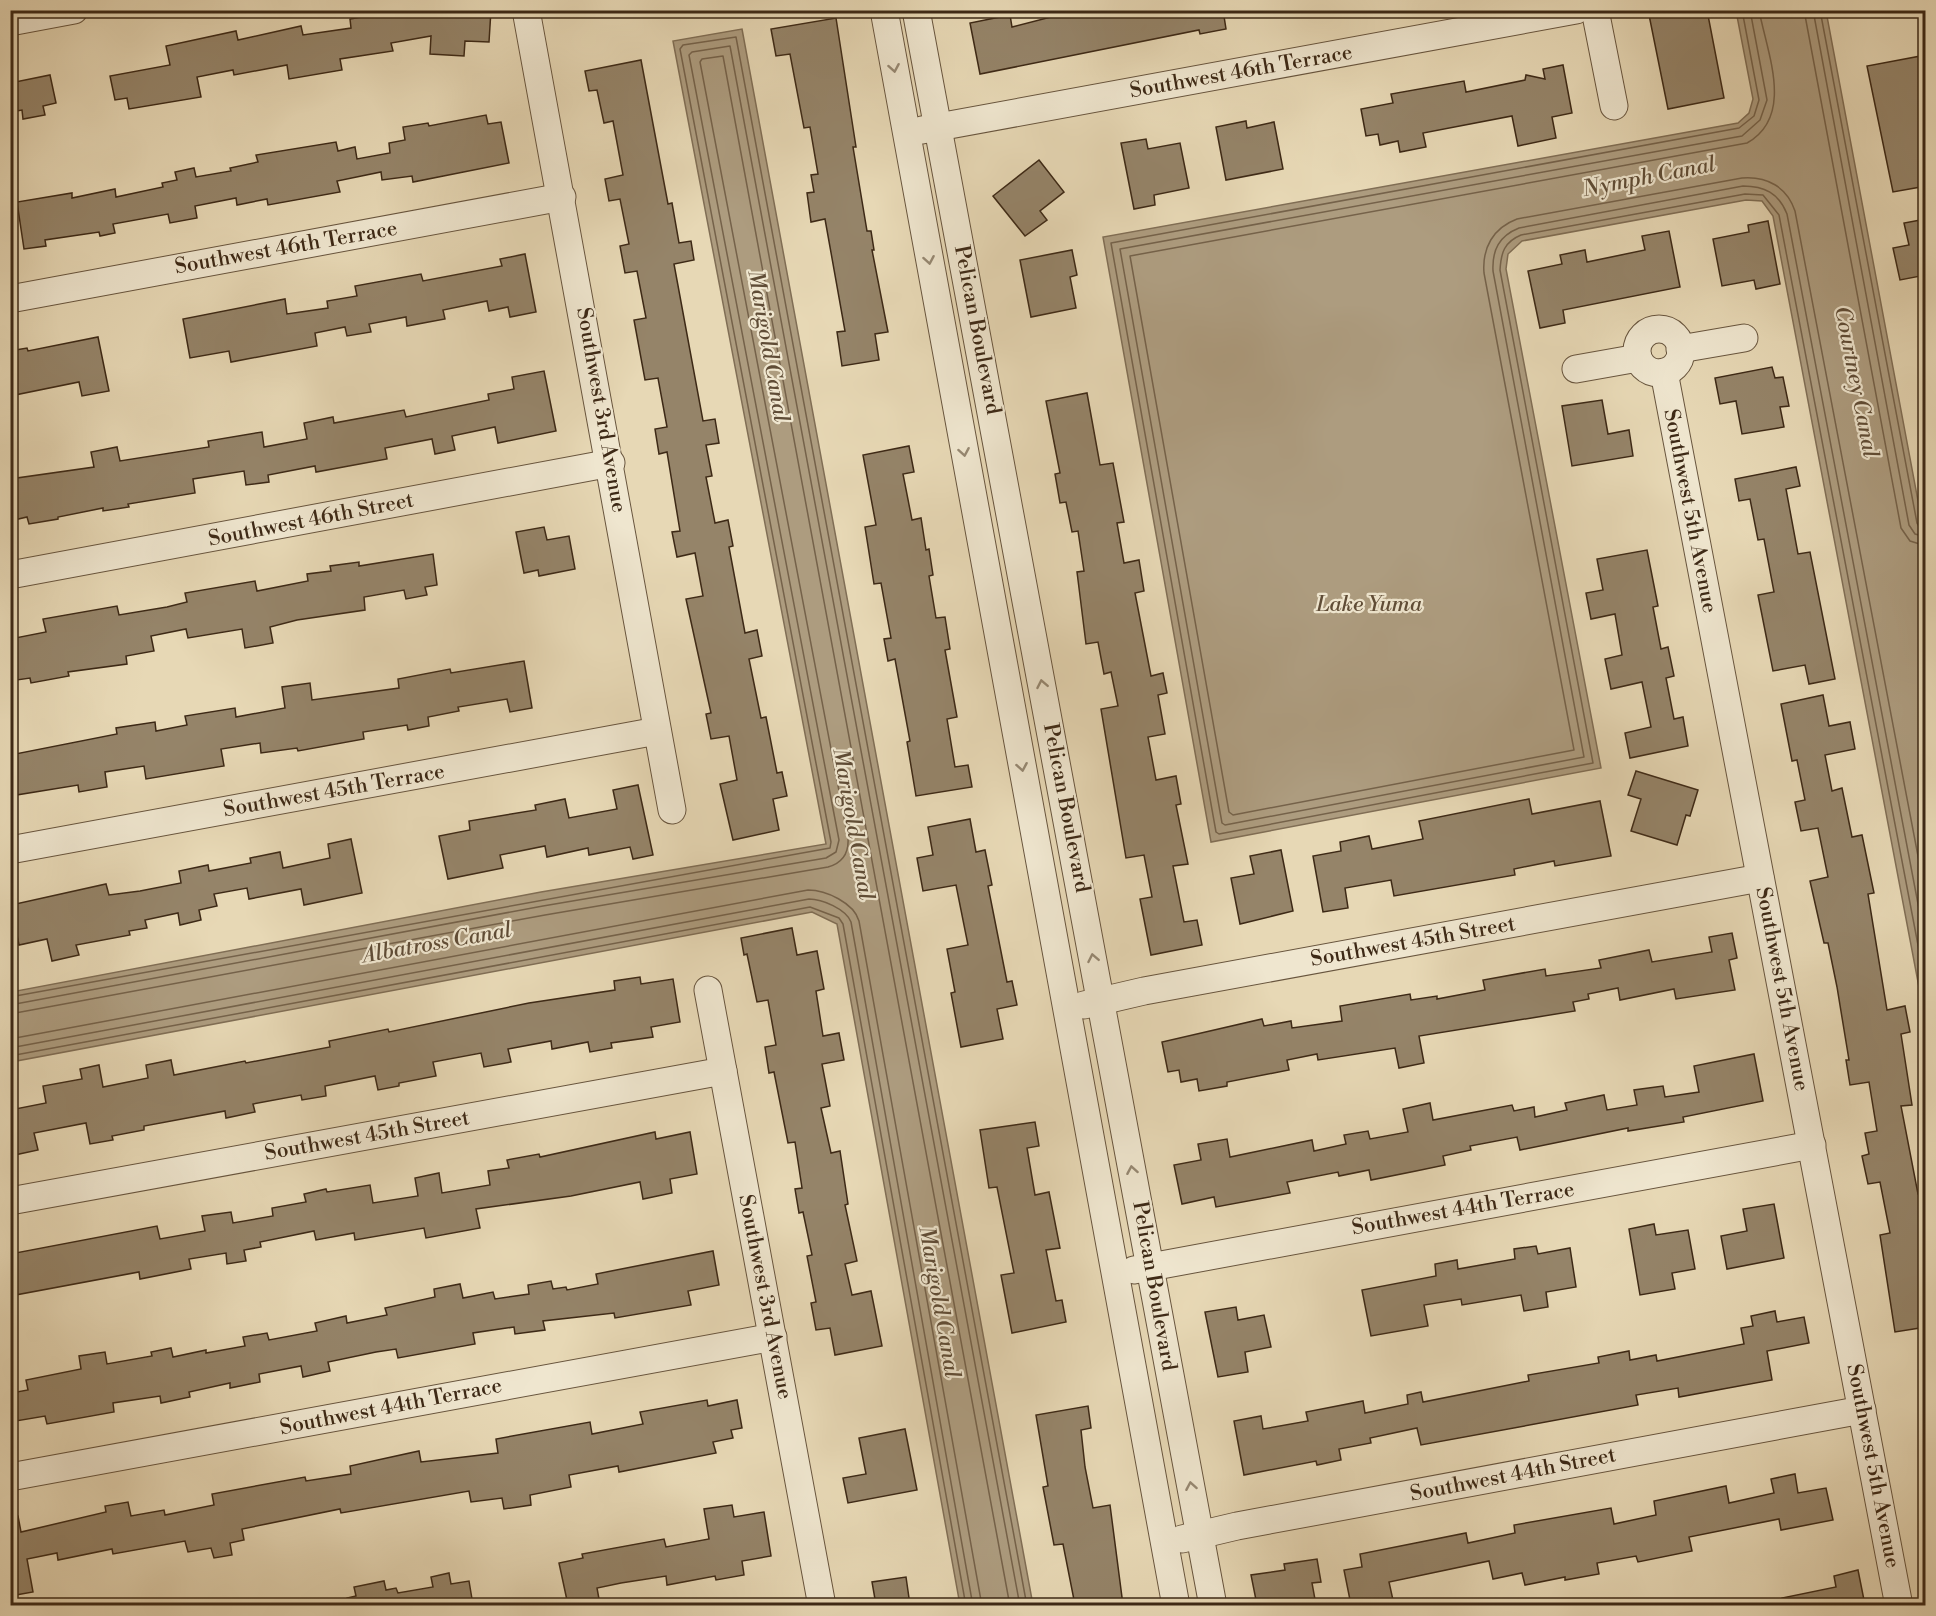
<svg xmlns="http://www.w3.org/2000/svg" width="1936" height="1616" font-family="'Libre Bodoni',serif">
<style>
.water{fill:#ad9c7f;stroke:#806e55;stroke-width:1.5}
.lines{fill:none;stroke-linecap:round;stroke-linejoin:round}
.shore{stroke:#75624a;stroke-width:1.5}
.building{fill:#958469;stroke:#3d2916;stroke-width:1.5}
.minor-casing{stroke:#68553e;stroke-width:29}
.minor{stroke:#efe6cf;stroke-width:27}
.oneway{stroke:#968872}
.labels{text-anchor:middle;dominant-baseline:central;stroke-width:4.5;stroke-linejoin:round;paint-order:stroke}
.street-label{font-size:21px;fill:#3d2916;stroke:#efe6cf}
.water-label{font-size:22px;font-style:italic;fill:#5f4c36;stroke:#efe6cf}
</style>
<rect width="100%" height="100%" fill="#e7d8b5"/>
<filter id="stains"><feTurbulence type="fractalNoise" baseFrequency=".00333" numOctaves="4"/><feColorMatrix values="0 0 0 0 .2 0 0 0 0 .09 0 0 0 0 .02 0 0 0 .5 -.17"/></filter>
<radialGradient id="worn" r=".72"><stop offset=".6" stop-color="#630" stop-opacity="0"/><stop offset="1" stop-color="#630" stop-opacity=".3"/></radialGradient>
<g class="water">
<path d="M1736,11H1826L1925,538V1019L1773,216L1762,201L1746,200L1522,241L1508,254L1506,269L1601,768L1211,842L1103,237L1738,123L1749,113L1753,99Z"/>
<path d="M742,29L1033,1605H960L837,924L812,912L11,1062V992L541,892L826,844L673,41Z"/>
</g>
<g class="lines">
<g class="shore">
<path d="M1742,10L1759,100L1754,116L1739,128L1111,243L1216,832L1219,834L1593,763L1500,270C1501,253 1504,242 1521,235L1745,194L1763,195L1779,215L1926,987"/>
<path d="M1750,10L1767,100L1760,120L1742,136L1120,249L1222,823L1225,825L1584,757L1493,271C1492,250 1499,236 1519,228L1743,186C1764,186 1779,193 1787,214L1926,946"/>
<path d="M1759,10C1767,53 1795,116 1747,143L1130,256L1229,812L1233,815L1574,750L1484,273C1482,248 1493,228 1517,219L1742,178C1767,176 1787,187 1795,211L1926,898"/>
<path d="M1804,10L1901,528L1910,541L1926,546"/>
<path d="M1813,10L1909,525L1915,534L1926,537"/>
<path d="M1820,10L1917,523L1920,528L1926,529"/>
<path d="M10,997L830,848L831,842L680,49L683,45L736,37L1027,1606"/>
<path d="M10,1005L543,906L826,858L836,852L839,840L689,55L692,52L730,46L1020,1606"/>
<path d="M10,1014L545,915L828,867C842,863 849,853 848,838L700,62L702,59L723,56L1010,1606"/>
<path d="M10,1039L808,890C826,890 854,903 859,921L982,1606"/>
<path d="M10,1048L809,899C822,899 846,909 851,922L973,1606"/>
<path d="M10,1056L810,907L839,918L843,924L966,1606"/>
</g>
</g>
<g class="building">
<path d="M379,10H491L489,42L465,41L464,56L430,54L431,36L391,43L393,51L340,59L342,70L289,79L287,65L234,75L233,70L197,77L201,97L129,109L127,98L115,100L110,76L170,65L166,46L236,31L238,40L301,26L303,35L351,28L350,19L380,14Z"/>
<path d="M1078,10H1223L1226,29L1200,34L1199,30L980,74L970,23L1010,15L1012,27Z"/>
<path d="M1648,10H1707L1724,98L1668,109Z"/>
<path d="M836,18L856,147H853L867,231H871L874,250H872L888,332L875,334L879,360L842,366L837,332L845,331L825,219L811,222L807,193L814,192L811,175L818,174L810,127L804,128L790,54L776,56L771,29Z"/>
<path d="M1926,55V186L1893,192L1867,66Z"/>
<path d="M641,60L668,204L672,203L679,243L691,241L694,260L674,264L703,421L715,419L719,443L706,445L712,476L706,477L715,523L728,520L733,546L729,547L745,633L757,630L762,656L749,659L761,718L766,717L777,773L782,772L787,796L773,799L779,830L733,840L720,784L737,780L729,736L711,739L706,714L711,713L686,599L703,596L695,553L677,557L672,532L680,531L667,452L659,454L655,429L667,427L658,378L645,380L634,320L646,318L637,271L625,273L620,246L629,244L620,199L609,201L605,179L623,175L613,121L604,123L597,90L589,91L585,71Z"/>
<path d="M1563,65L1572,113L1552,117L1556,138L1518,146L1512,116L1423,133L1426,147L1400,152L1398,141L1380,145L1378,134L1366,136L1361,109L1393,103L1391,94L1464,81L1466,92L1525,80L1526,75L1545,79L1543,69Z"/>
<path d="M50,75L56,103L43,106L45,115L23,119L22,110L10,112V83Z"/>
<path d="M486,115L488,124L501,122L509,163L413,182L412,176L382,180L381,172L337,181L340,192L268,205L267,199L237,205L236,198L195,206L197,218L170,223L168,214L113,224L115,233L100,236L99,232L45,240L46,246L24,249L17,202L72,193V198L115,189L116,197L163,187L162,183L177,180L175,172L194,168L196,177L231,171L230,168L258,162L256,155L336,142L338,151L355,147L357,159L390,153L389,143L405,140L403,127L428,123L429,126Z"/>
<path d="M1246,121L1247,128L1274,122L1283,169L1226,180L1216,127Z"/>
<path d="M1146,139L1148,149L1180,143L1189,188L1154,195L1155,205L1134,209L1121,143Z"/>
<path d="M1039,160L1064,192L1040,211L1047,220L1025,236L993,196Z"/>
<path d="M1926,219V275L1900,280L1893,248L1909,245L1904,223Z"/>
<path d="M1768,221L1780,284L1756,289L1754,280L1722,286L1713,239L1749,232L1748,225Z"/>
<path d="M1669,231L1680,287L1563,310L1565,323L1540,328L1528,271L1562,264L1560,255L1585,250L1587,262L1645,250L1642,236Z"/>
<path d="M1072,250L1077,275L1070,277L1076,308L1031,317L1020,260Z"/>
<path d="M525,254L536,312L510,317L508,307L489,311L487,301L443,310L445,319L407,326L406,317L369,324L371,332L347,336L345,327L315,333L317,346L231,362L229,351L190,358L183,319L285,299L287,314L328,308L327,301L357,296L355,286L421,274L423,281L502,266L500,259Z"/>
<path d="M98,337L109,391L82,396L79,382L10,396V351L27,348L28,351Z"/>
<path d="M1772,367L1775,378L1783,377L1789,406L1780,407L1784,427L1742,434L1736,401L1720,404L1715,378Z"/>
<path d="M544,371L556,431L498,443L495,427L452,436L455,450L435,454L432,439L385,448L387,459L316,472L315,466L268,475L269,482L246,485L244,471L193,479L195,493L128,504L129,507L103,511V508L58,517V519L29,524L27,517L10,521V479L94,467L91,452L117,447L120,461L209,447L208,441L262,432L264,447L307,439L304,423L333,417L334,423L404,410L406,417L489,400L488,394L514,389L512,377Z"/>
<path d="M1087,393L1100,465L1113,463L1124,522L1117,523L1124,563L1139,560L1144,591L1135,593L1151,676L1163,673L1167,693L1158,695L1165,734L1148,737L1156,780L1176,776L1181,804L1176,805L1188,864L1173,866L1184,922L1197,920L1202,945L1151,955L1140,899L1152,897L1144,855L1126,858L1101,709L1118,706L1111,672L1104,674L1098,642L1086,644L1077,572L1084,571L1078,531L1072,532L1066,502L1060,503L1055,474L1060,473L1046,401Z"/>
<path d="M1602,400L1608,434L1629,430L1633,456L1572,466L1562,406Z"/>
<path d="M909,446L914,472L903,474L912,520L921,518L926,550L929,549L933,575L929,576L936,618L945,617L950,649L945,650L957,717L947,719L955,767L968,765L972,787L916,796L907,742L910,741L895,659L888,661L884,639L891,638L881,583L874,584L865,527L876,525L863,455Z"/>
<path d="M1796,467L1800,486L1786,489L1798,554L1810,552L1835,679L1809,684L1805,665L1773,671L1758,595L1774,592L1764,539L1758,540L1750,499L1739,501L1735,479Z"/>
<path d="M544,527L547,540L569,536L575,569L539,576L538,570L524,573L516,532Z"/>
<path d="M1647,550L1658,606L1653,607L1661,649L1668,647L1674,676L1666,678L1674,719L1683,717L1688,746L1630,758L1625,733L1651,727L1642,682L1611,689L1605,659L1622,655L1615,614L1591,619L1586,593L1603,590L1597,559Z"/>
<path d="M433,554L437,585L425,587L427,595L406,599L404,590L364,597L365,610L297,620L270,627L273,643L245,648L242,629L188,638L186,629L151,636L154,651L126,656L127,664L68,672L69,676L31,683L30,678L10,681V639L46,632L43,619L117,606L119,615L167,607L187,602L185,593L255,581L257,591L308,581L307,574L331,571L330,566L359,562V566Z"/>
<path d="M524,661L532,708L510,712L507,699L458,707L459,711L428,717L429,726L408,730L407,725L363,732L364,739L298,751L297,748L261,753L260,743L221,749L224,766L146,779L144,766L105,772L107,787L79,792L78,785L10,796V755L117,734L116,728L155,722L156,731L187,725L185,716L235,708L236,717L285,708L282,687L310,683L312,700L399,688L398,679L450,669L451,673Z"/>
<path d="M1823,695L1829,726L1850,722L1855,749L1825,755L1832,791L1842,788L1852,837L1862,835L1874,893L1868,894L1887,1010L1905,1006L1910,1032L1901,1034L1912,1105L1901,1106L1918,1194L1926,1193V1327L1895,1332L1880,1235L1890,1233L1880,1182L1868,1184L1862,1156L1869,1154L1865,1133L1877,1131L1869,1082L1850,1085L1846,1060H1849L1837,987L1828,943H1824L1810,881L1828,877L1818,828L1801,831L1795,802L1805,800L1797,760L1792,761L1781,704Z"/>
<path d="M1636,771L1698,790L1690,816L1686,815L1677,845L1631,831L1641,799L1628,795Z"/>
<path d="M638,785L653,855L633,859L630,847L589,855L588,848L547,857L545,846L500,855L503,868L448,879L439,836L470,830L469,821L536,810L535,805L565,799L569,818L617,809L613,790Z"/>
<path d="M1529,799L1532,814L1600,801L1611,856L1555,866L1554,861L1514,869L1515,875L1394,896L1391,880L1345,888L1348,908L1323,912L1313,856L1341,851L1340,842L1369,836L1372,849L1423,839L1419,821Z"/>
<path d="M970,819L976,852L985,850L992,885L988,886L1007,982L1012,981L1017,1005L997,1009L1003,1039L961,1047L951,993L955,992L947,949L968,945L956,885L923,891L917,858L933,855L928,827Z"/>
<path d="M351,839L362,893L304,905L301,889L249,899L247,888L214,894L217,906L199,910L201,920L180,925L178,913L145,920L147,928L129,931L130,935L76,945L79,955L52,961L47,939L19,945L11,905L106,884L109,895L140,891L181,883L179,871L208,865L209,871L251,863L250,858L280,852L283,868L330,858L328,844Z"/>
<path d="M1281,850L1293,911L1240,924L1231,878L1254,874L1250,856Z"/>
<path d="M792,928L797,955L817,951L824,989L816,991L823,1036L839,1033L844,1060L822,1064L830,1106L821,1108L831,1153L840,1151L848,1204L845,1205L857,1261L845,1264L852,1295L871,1291L882,1346L835,1355L830,1328L816,1330L811,1303L816,1302L807,1256L812,1255L803,1212L799,1213L795,1189L802,1188L795,1142L788,1143L774,1072L769,1073L765,1047L776,1045L768,1000L757,1002L747,954L744,955L741,938Z"/>
<path d="M1732,933L1737,958L1729,960L1735,990L1676,999L1674,989L1620,1000L1618,988L1588,994L1589,999L1573,1002L1575,1011L1419,1036L1424,1063L1399,1068L1395,1048L1318,1060L1317,1054L1287,1060L1289,1070L1227,1082V1086L1199,1091L1197,1079L1181,1082L1179,1070L1168,1072L1162,1042L1262,1019L1264,1026L1291,1021L1292,1028L1342,1021L1340,1006L1410,994L1411,1000L1437,996V999L1485,990L1483,980L1545,969L1546,976L1601,968L1599,960L1649,950L1652,962L1712,952L1709,937Z"/>
<path d="M640,977L641,984L673,979L680,1022L651,1027L653,1037L611,1043L612,1048L590,1052L588,1042L552,1049L551,1041L508,1049L511,1062L484,1067L481,1053L433,1062L436,1076L399,1083V1086L378,1090L375,1076L325,1086L326,1096L302,1100L301,1095L253,1104L255,1112L226,1118L225,1111L144,1126V1130L112,1136L113,1140L90,1144L86,1123L34,1133L38,1150L10,1156V1110L46,1103L43,1086L82,1079L80,1069L99,1065L103,1087L148,1078L146,1065L171,1060L174,1075L245,1061L246,1063L330,1047L329,1041L388,1029L389,1032L529,1003L615,990L614,981Z"/>
<path d="M1754,1054L1763,1101L1683,1117L1684,1122L1628,1131V1128L1520,1150L1517,1137L1470,1146L1471,1150L1443,1156L1445,1165L1416,1171L1371,1180L1369,1170L1339,1176L1338,1172L1287,1182L1290,1193L1216,1207L1214,1197L1182,1204L1174,1165L1201,1160L1198,1144L1227,1139L1230,1157L1312,1140L1314,1151L1346,1144L1344,1135L1368,1131L1370,1139L1408,1132L1403,1109L1430,1103L1433,1120L1512,1105L1514,1111L1534,1107L1535,1117L1567,1110L1565,1103L1604,1095L1607,1110L1637,1105L1634,1090L1663,1086L1665,1097L1699,1092L1694,1066Z"/>
<path d="M1035,1122L1039,1146L1027,1148L1035,1195L1049,1192L1060,1248L1046,1250L1056,1301L1062,1300L1066,1322L1012,1333L1001,1275L1014,1273L997,1187L989,1188L980,1130Z"/>
<path d="M655,1132L656,1139L690,1132L697,1174L670,1179L672,1193L643,1199L640,1182L571,1196L476,1209L480,1228L426,1238L424,1228L355,1240L354,1233L316,1240L314,1231L260,1242L261,1247L244,1250L246,1261L227,1264L226,1253L189,1259L191,1269L140,1279L139,1272L10,1296V1254L157,1226L160,1239L205,1231L202,1216L231,1212L233,1223L273,1216L272,1208L306,1202L304,1194L326,1189L327,1192L370,1185L373,1203L418,1196L415,1178L439,1173L442,1193L490,1185L488,1171L509,1168L507,1160L539,1154L540,1157Z"/>
<path d="M1774,1204L1784,1258L1727,1269L1721,1236L1747,1231L1743,1209Z"/>
<path d="M1654,1224L1656,1235L1688,1230L1695,1269L1672,1273L1675,1289L1640,1295L1629,1229Z"/>
<path d="M1536,1246L1538,1254L1570,1248L1576,1287L1546,1292L1548,1307L1524,1311L1521,1295L1462,1305L1461,1299L1424,1305L1428,1326L1371,1336L1362,1290L1436,1276L1435,1264L1457,1260L1458,1269L1515,1259L1514,1249Z"/>
<path d="M713,1251L719,1285L688,1291L691,1305L615,1318L614,1313L543,1321L545,1330L515,1334L514,1327L473,1333L475,1344L398,1358L396,1349L376,1352L328,1362L330,1371L303,1377L301,1366L259,1374L260,1382L230,1388V1383L189,1392L190,1397L161,1403L160,1396L113,1403L114,1412L47,1424L45,1416L16,1421L11,1393L28,1390L26,1380L81,1369L79,1356L105,1352L107,1364L152,1356L151,1352L171,1348L173,1357L206,1350V1353L245,1346L243,1337L267,1333L269,1340L317,1331L315,1323L346,1316L347,1323L387,1315L385,1308L435,1297L434,1289L460,1284L463,1298L493,1292L495,1299L529,1294L528,1285L551,1281L553,1289L566,1287L567,1290L598,1284L596,1274Z"/>
<path d="M1236,1307L1238,1320L1264,1315L1271,1347L1245,1352L1248,1372L1218,1377L1205,1312Z"/>
<path d="M1775,1311L1777,1322L1804,1317L1809,1343L1767,1351L1772,1380L1679,1397L1678,1388L1636,1395L1638,1405L1421,1445L1417,1428L1370,1438L1371,1443L1339,1449L1341,1460L1317,1465L1316,1461L1244,1475L1234,1421L1261,1416L1263,1429L1308,1421L1306,1412L1363,1401L1365,1413L1408,1404L1407,1395L1421,1392L1423,1402L1529,1381L1528,1375L1599,1363L1598,1357L1629,1351L1630,1360L1656,1355L1657,1361L1744,1344L1741,1328L1753,1326L1751,1316Z"/>
<path d="M707,1400L708,1406L737,1400L742,1428L731,1430L733,1438L713,1442L716,1453L619,1472L618,1466L569,1475L571,1487L530,1495L531,1505L504,1509L502,1498L471,1502L469,1491L341,1513L340,1509L242,1529L244,1540L230,1543L232,1555L214,1558L211,1548L188,1552L185,1541L113,1554L112,1549L58,1560L57,1553L27,1559L33,1592L10,1596V1517L18,1516L21,1532L106,1512L105,1506L128,1502L131,1516L164,1510L165,1515L214,1505L212,1494L305,1477L306,1481L351,1474L350,1466L419,1451L421,1462L498,1453L496,1439L590,1422L592,1434L643,1424L640,1412Z"/>
<path d="M1088,1406L1091,1428L1081,1430L1085,1467L1093,1508L1110,1505L1123,1605H1075L1063,1544L1054,1545L1043,1487L1048,1486L1036,1415Z"/>
<path d="M905,1429L917,1490L848,1503L843,1478L866,1474L859,1438Z"/>
<path d="M1795,1474L1798,1493L1826,1488L1833,1520L1781,1530L1779,1519L1689,1537L1692,1551L1638,1562L1636,1556L1597,1563L1599,1574L1565,1580V1577L1525,1585L1522,1573L1493,1579L1489,1561L1389,1582L1393,1600L1351,1605L1344,1570L1362,1567L1360,1554L1466,1533L1468,1543L1515,1533L1514,1525L1611,1508L1614,1524L1656,1515L1654,1501L1726,1486L1729,1503L1774,1493L1771,1479Z"/>
<path d="M732,1505L734,1517L764,1512L771,1556L742,1561L744,1575L716,1580L715,1576L667,1585L666,1576L621,1583L597,1588L599,1599L568,1605L559,1563L583,1558L582,1554L664,1539L666,1547L709,1539L704,1509Z"/>
<path d="M1317,1559L1321,1582L1312,1583L1316,1605H1257L1251,1575L1285,1570L1284,1564Z"/>
<path d="M1858,1570L1865,1605H1783L1782,1598L1836,1587L1834,1576Z"/>
<path d="M449,1573L451,1584L469,1581L473,1605H348L347,1598L356,1596L354,1587L384,1581L386,1590L396,1588L398,1593L433,1587L431,1577Z"/>
<path d="M906,1577L910,1605H876L872,1582Z"/>
</g>
<g class="lines">
<defs>
<g id="minor">
<path d="M526,10L672,810"/>
<path d="M884,10L1176,1606"/>
<path d="M916,10L1213,1606"/>
<path d="M1595,10L1614,106"/>
<path d="M10,22L74,10"/>
<path d="M922,130L1576,10"/>
<path d="M10,299L562,197"/>
<circle cx="1659" cy="351" r="22"/>
<path d="M1680,349L1744,338"/>
<path d="M1576,369L1638,358"/>
<path d="M1664,372L1899,1606"/>
<path d="M10,575L611,463"/>
<path d="M10,850L657,731"/>
<path d="M708,990L822,1606"/>
<path d="M1084,1005L1144,991L1760,878"/>
<path d="M10,1201L723,1071"/>
<path d="M1134,1270L1812,1145"/>
<path d="M10,1477L773,1337"/>
<path d="M1182,1539L1237,1526L1862,1410"/>
</g>
</defs>
<use href="#minor" class="minor-casing"/>
<use href="#minor" class="minor"/>
</g>
<defs><path id="oneway-chevron" d="M-2-3.5L2.5 0L-2 3.5" fill="none" stroke-width="1.6" stroke-linecap="round" stroke-linejoin="round" transform="scale(1.5)"/></defs>
<g class="oneway">
<use href="#oneway-chevron" transform="translate(894 68) rotate(80)"/>
<use href="#oneway-chevron" transform="translate(929 260) rotate(80)"/>
<use href="#oneway-chevron" transform="translate(964 452) rotate(80)"/>
<use href="#oneway-chevron" transform="translate(1042 684) rotate(-101)"/>
<use href="#oneway-chevron" transform="translate(1022 767) rotate(80)"/>
<use href="#oneway-chevron" transform="translate(1093 958) rotate(-101)"/>
<use href="#oneway-chevron" transform="translate(1132 1170) rotate(-100)"/>
<use href="#oneway-chevron" transform="translate(1191 1486) rotate(-100)"/>
</g>
<g class="labels">
<g class="street-label">
<text transform="translate(1241 72) rotate(-10)">Southwest 46th Terrace</text>
<text transform="translate(286 248) rotate(-10)">Southwest 46th Terrace</text>
<text transform="translate(977 330) rotate(79)">Pelican Boulevard</text>
<text transform="translate(601 410) rotate(80)">Southwest 3rd Avenue</text>
<text transform="translate(1690 511) rotate(79)">Southwest 5th Avenue</text>
<text transform="translate(311 520) rotate(-11)">Southwest 46th Street</text>
<text transform="translate(334 791) rotate(-10)">Southwest 45th Terrace</text>
<text transform="translate(1066 808) rotate(79)">Pelican Boulevard</text>
<text transform="translate(1413 942) rotate(-10)">Southwest 45th Street</text>
<text transform="translate(1782 989) rotate(79)">Southwest 5th Avenue</text>
<text transform="translate(367 1136) rotate(-10)">Southwest 45th Street</text>
<text transform="translate(1463 1209) rotate(-10)">Southwest 44th Terrace</text>
<text transform="translate(1154 1286) rotate(80)">Pelican Boulevard</text>
<text transform="translate(765 1297) rotate(79)">Southwest 3rd Avenue</text>
<text transform="translate(391 1407) rotate(-11)">Southwest 44th Terrace</text>
<text transform="translate(1873 1466) rotate(79)">Southwest 5th Avenue</text>
<text transform="translate(1513 1475) rotate(-11)">Southwest 44th Street</text>
</g>
<g class="water-label">
<text transform="translate(1649 177) rotate(-11)">Nymph Canal</text>
<text transform="translate(768 346) rotate(80)">Marigold Canal</text>
<text transform="translate(1856 382) rotate(79)">Courtney Canal</text>
<text x="1369" y="604">Lake Yuma</text>
<text transform="translate(853 824) rotate(80)">Marigold Canal</text>
<text transform="translate(437 943) rotate(-10)">Albatross Canal</text>
<text transform="translate(939 1302) rotate(80)">Marigold Canal</text>
</g>
</g>
<rect width="1936" height="1616" fill="none" stroke="#e7d8b5" stroke-width="36"/>
<rect x="12" y="12" width="1912" height="1592" fill="none" stroke="#3d2916" stroke-width="3"/>
<rect x="18" y="18" width="1900" height="1580" fill="none" stroke="#3d2916" stroke-width="1.5"/>
<rect width="100%" height="100%" filter="url(#stains)"/>
<rect width="100%" height="100%" fill="url(#worn)"/>
</svg>
